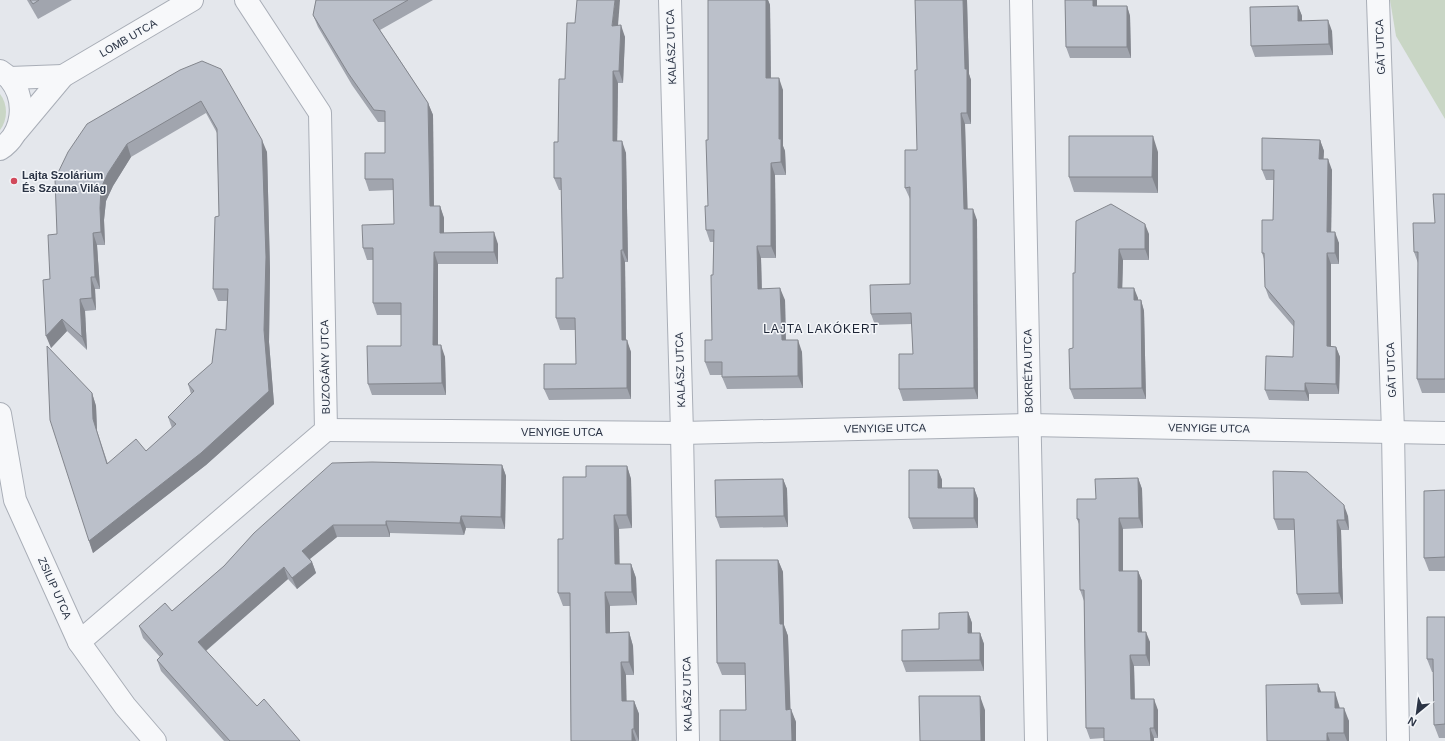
<svg xmlns="http://www.w3.org/2000/svg" width="1445" height="741" font-family="Arial,sans-serif">
<style>
.green{fill:#c9d6c5}
.lines{fill:none;stroke-linecap:round;stroke-linejoin:round}
.street-casing{stroke:#a9aeb7;stroke-width:24}
.street{stroke:#f7f8fa;stroke-width:22}
.wall{fill:#a1a5ae}
.shaded-wall{fill:#83868d}
.building{fill:#bbc0ca;stroke:#83868d}
.poi-dot{fill:#d1495b;stroke:#f4f6f9;stroke-width:1.5}
.labels{text-anchor:middle;dominant-baseline:central;stroke-width:3;stroke-linejoin:round;paint-order:stroke}
.street-label{font-size:11px;fill:#2b3445;stroke:#f4f6f9}
.poi-label{font-size:11px;font-weight:bold;fill:#2b3445;stroke:#f4f6f9;text-anchor:start}
.neighbourhood-label{font-size:12px;letter-spacing:1px;fill:#1d2536;stroke:#f4f6f9}
</style>
<rect width="100%" height="100%" fill="#e4e7ec"/>
<g class="green">
<path d="M1390,0H1445V119L1396,36Z"/>
<path d="M0,94C8,104 8,120 0,130Z"/>
</g>
<g class="lines">
<defs>
<g id="street">
<path d="M670,0L682,433L688,741"/>
<path d="M1021,0L1036,741"/>
<path d="M1378,0L1393,431L1398,741"/>
<path d="M0,71C3,73 7,76 10,79C27,100 24,134 0,149"/>
<path d="M10,78L63,76"/>
<path d="M17,131L63,76L192,0"/>
<path d="M0,414L15,500L79,642L125,706L155,741"/>
<path d="M326,430L682,433L1029,425L1445,433"/>
<path d="M79,642L326,430L320,113L246,0"/>
</g>
</defs>
<use href="#street" class="street-casing"/>
<use href="#street" class="street"/>
</g>
<g class="wall">
<path d="M27,0H72L38,19Z"/>
<path d="M316,0H433L380,30L428,103L433,115L434,206H440L444,218V233L498,244V264H438V345L445,357L446,395H372L368,384L401,346V315H377L373,303V260H367L363,248L394,224V190L369,191L365,179L385,153V122H378L352,85L318,27L313,15Z"/>
<path d="M708,0H768L770,5L771,78L783,90V146L785,151L786,175H775L776,258H761L762,289L785,300L786,340L802,352L803,388L727,389L722,377V375H710L705,362L712,340L713,275L714,242H710L706,230L708,206Z"/>
<path d="M915,0H967L969,74L971,80V124H965L967,209L977,220L978,399L903,401L899,389L913,354L912,324L875,325L871,314L910,284V199L905,188L917,150V70Z"/>
<path d="M1065,0H1097V6H1127L1130,16L1131,58H1070L1066,47Z"/>
<path d="M1298,6L1302,16V21L1332,31L1333,55L1255,57L1251,46Z"/>
<path d="M575,23L618,26L625,37L623,83H618L617,141L626,153L628,262H625L626,340L631,352V399L549,400L544,389L576,364V330H560L556,318L563,278L562,190H559L554,178L565,79Z"/>
<path d="M180,70L267,152L270,270L269,342L274,404L206,465L93,553L89,541L92,393L96,406L97,431L108,464L146,451L172,428L168,417L191,394L188,384L212,363L226,330L227,301H218L213,289L219,216L217,133L206,113L131,157L113,186L106,201L104,220L105,245H97L100,289H95L96,310L85,311L87,350L67,331L51,348L50,279L57,234Z"/>
<path d="M1320,140L1324,151L1323,159L1332,170L1331,232L1339,243V264H1331V346L1336,347L1340,357L1339,394H1309V401L1269,400L1265,390L1293,357L1294,327L1269,298L1265,287L1264,259L1262,253L1273,220L1274,180H1266L1262,170Z"/>
<path d="M1158,152V193L1074,192L1069,177Z"/>
<path d="M1445,194V393H1422L1417,379L1418,263L1414,252L1435,223Z"/>
<path d="M1076,221L1149,234V260H1123L1122,288L1138,298V300H1141L1144,311L1146,399H1074L1070,389L1073,348L1075,273Z"/>
<path d="M502,465L506,476L505,529L466,528L464,535L390,533V537H337L310,559L312,562L316,573L297,589L288,579L206,651L257,706L300,741H224L161,671L157,660L160,657L143,638L139,626L172,611L224,566L254,533Z"/>
<path d="M627,466L631,479L632,528L619,529V564H631L636,578L637,605L610,606V633L629,632L633,646L634,675H626V701H634L639,714V741H571L570,606H563L558,593L586,477Z"/>
<path d="M938,470L942,480V488H974L978,499V528L913,529L909,518Z"/>
<path d="M1138,478L1142,489L1143,528L1123,529V571H1138L1142,581V632L1150,642V666H1134L1135,699L1158,710V738H1154V741H1104V738L1090,739L1086,728L1084,601L1080,590L1079,524L1077,519L1096,499Z"/>
<path d="M783,479L787,489L788,527L720,528L716,517Z"/>
<path d="M1445,490V571H1429L1424,558Z"/>
<path d="M1348,516L1349,530H1341L1343,604L1301,605L1297,594L1295,530H1278L1274,519Z"/>
<path d="M778,560L783,572L784,625L788,636L790,709L796,722L746,710L745,675H722L717,663Z"/>
<path d="M968,612L972,623V633H980L984,644V671L906,672L902,661L939,629Z"/>
<path d="M1445,617V738H1439L1434,725L1433,672H1432L1427,659Z"/>
<path d="M1318,684L1321,692L1339,705L1340,708L1349,721V741H1267Z"/>
</g>
<g class="shaded-wall">
<path d="M615,0H620L617,38L612,26Z"/>
<path d="M766,0H768L770,5L771,90L766,78Z"/>
<path d="M963,0H967L969,74L971,80V124L967,113L965,69Z"/>
<path d="M1093,0H1097V16L1093,6Z"/>
<path d="M1127,6L1130,16L1131,58L1127,47Z"/>
<path d="M1298,6L1302,16V32L1298,21Z"/>
<path d="M1328,20L1332,31L1333,55L1329,44Z"/>
<path d="M621,25L625,37L623,83L619,71Z"/>
<path d="M613,71L618,83L617,153L613,141Z"/>
<path d="M779,78L783,90V146L785,151L786,175L781,162L779,139Z"/>
<path d="M428,103L433,115L434,218L430,206Z"/>
<path d="M961,113L965,124L968,220L964,209Z"/>
<path d="M1153,136L1158,152V193L1152,177Z"/>
<path d="M262,140L267,152L270,270L269,342L274,404L206,465L93,553L89,541L264,330Z"/>
<path d="M1320,140L1324,151L1323,170L1319,159Z"/>
<path d="M622,141L626,153L628,262L623,250Z"/>
<path d="M127,144L131,157L113,186L106,201L104,220L105,245L101,232L100,208L101,188L108,173Z"/>
<path d="M1328,159L1332,170L1331,243L1327,232Z"/>
<path d="M771,163L775,175L776,258L771,246Z"/>
<path d="M440,206L444,218V245L440,233Z"/>
<path d="M973,209L977,220L978,399L974,388Z"/>
<path d="M1145,224L1149,234V260L1145,249Z"/>
<path d="M494,232L498,244V264L494,252Z"/>
<path d="M1335,232L1339,243V264L1335,253Z"/>
<path d="M93,233L97,245L100,289L95,277Z"/>
<path d="M757,246L761,258L762,301L758,289Z"/>
<path d="M1119,249L1123,260L1122,298L1118,288Z"/>
<path d="M621,250L625,262L626,352L622,340Z"/>
<path d="M434,252L438,264V357L433,345Z"/>
<path d="M1327,253L1331,264V357L1327,346Z"/>
<path d="M91,277L95,289L96,310L92,298Z"/>
<path d="M780,288L785,300L786,352L782,340Z"/>
<path d="M1134,288L1138,298V311L1134,300Z"/>
<path d="M80,299L85,311L87,350L82,337Z"/>
<path d="M1141,300L1144,311L1146,399L1142,388Z"/>
<path d="M62,319L67,331L51,348L46,336Z"/>
<path d="M627,340L631,352V399L627,388Z"/>
<path d="M798,340L802,352L803,388L798,376Z"/>
<path d="M441,345L445,357L446,395L442,383Z"/>
<path d="M1336,347L1340,357L1339,394L1336,384Z"/>
<path d="M1305,383L1309,394V401L1305,391Z"/>
<path d="M92,393L96,406L97,431L112,477L93,419Z"/>
<path d="M502,465L506,476L505,529L501,517Z"/>
<path d="M627,466L631,479L632,528L627,515Z"/>
<path d="M938,470L942,480V499L938,488Z"/>
<path d="M1138,478L1142,489L1143,528L1139,518Z"/>
<path d="M783,479L787,489L788,527L784,516Z"/>
<path d="M974,488L978,499V528L974,518Z"/>
<path d="M1344,505L1348,516L1349,530L1345,520Z"/>
<path d="M614,515L619,529L620,578L615,564Z"/>
<path d="M461,516L466,528L464,535L460,523Z"/>
<path d="M1119,518L1123,529V581L1119,571Z"/>
<path d="M1337,520L1341,530L1343,604L1339,593Z"/>
<path d="M386,521L390,533V537L386,525Z"/>
<path d="M333,525L337,537L306,562L302,551Z"/>
<path d="M778,560L783,572L784,625L788,636L791,722L786,710L780,624Z"/>
<path d="M312,562L316,573L297,589L292,578Z"/>
<path d="M631,564L636,578L637,605L632,592Z"/>
<path d="M284,567L288,579L202,654L198,642Z"/>
<path d="M1138,571L1142,581V642L1138,632Z"/>
<path d="M605,592L610,606V646L606,633Z"/>
<path d="M968,612L972,623V644L968,633Z"/>
<path d="M629,632L633,646L634,675L629,662Z"/>
<path d="M1146,632L1150,642V666L1146,655Z"/>
<path d="M980,633L984,644V671L980,660Z"/>
<path d="M1130,655L1134,666L1135,710L1131,699Z"/>
<path d="M621,662L626,675L627,714L622,701Z"/>
<path d="M1318,684L1323,697L1318,692Z"/>
<path d="M1335,692L1339,705L1340,721L1335,708Z"/>
<path d="M980,696L985,710V741H981Z"/>
<path d="M1154,699L1158,710V738L1154,728Z"/>
<path d="M634,701L639,714V741L634,729Z"/>
<path d="M1344,708L1349,721V741H1347L1344,733Z"/>
<path d="M791,709L796,722V741H792Z"/>
<path d="M1150,728L1154,738V741H1151Z"/>
<path d="M632,729L636,741H632Z"/>
<path d="M1327,733L1330,741H1327Z"/>
</g>
<g class="building">
<path d="M30,0H39L33,4Z"/>
<path d="M316,0H408L373,20L428,103L430,206H440V233L494,232V252H434L433,345H441L442,383L368,384L367,346H401V303H373V248H363L362,225L394,224L393,179H365V153H385V111L374,110L348,73L313,15Z"/>
<path d="M577,0H615L612,26L621,25L619,71H613V141H622L623,250H621L622,340H627V388L544,389V364H576L575,318H556V278H563L561,178H554V142H558L559,79H565L567,23H575Z"/>
<path d="M708,0H766V78H779V139H781V162L771,163V246H757L758,289L780,288L782,340H798V376L722,377V362H705V340H712L711,275H713L714,230H706L705,206H708L706,140H708Z"/>
<path d="M915,0H963L965,69H967V113H961L964,209H973L974,388L899,389V354H913L911,313L871,314L870,285L910,284V187L905,188V150H917L915,70H917Z"/>
<path d="M1065,0H1093V6H1127V47H1066Z"/>
<path d="M1298,6V21L1328,20L1329,44L1251,46L1250,7Z"/>
<path d="M202,61L221,69L262,140L266,257L264,330L269,391L201,453L89,541L50,420L47,346L92,393L93,419L107,464L136,439L146,451L176,424L168,417L194,391L188,384L212,363L216,329L226,330L228,289H213L215,217L219,216L217,129L201,101L127,144L108,173L101,188L100,208L101,232L93,233L95,277H91L92,298L80,299L82,337L62,319L46,336L43,280L50,279L48,235L57,234L55,179L68,152L87,124L180,70Z"/>
<path d="M1069,136H1153L1152,177H1069Z"/>
<path d="M1262,138L1320,140L1319,159H1328L1327,232H1335V253H1327V346L1336,347V384L1305,383V391L1265,390L1266,356L1293,357L1294,321L1265,287L1264,253H1262V220H1273L1274,170H1262Z"/>
<path d="M1433,194H1445V379H1417L1418,252H1414L1413,223H1435Z"/>
<path d="M1111,204L1145,224V249H1119L1118,288H1134V300H1141L1142,388L1070,389L1069,349L1073,348V273H1075L1076,221Z"/>
<path d="M372,462L502,465L501,517L461,516L460,523L386,521V525H333L302,551L312,562L292,578L284,567L198,642L257,706L264,699L300,741H230L157,660L163,654L139,626L165,603L172,611L224,566L254,533L332,463Z"/>
<path d="M586,466H627V515H614L615,564H631L632,592H605L606,633L629,632V662H621L622,701H634V729H632V741H571L570,593H558V539H563V477H586Z"/>
<path d="M909,470H938V488H974V518H909Z"/>
<path d="M1273,471L1307,472L1344,505L1345,520H1337L1339,593L1297,594L1294,519H1274Z"/>
<path d="M1138,478L1139,518H1119V571H1138V632H1146V655H1130L1131,699H1154V728H1150L1151,741H1104V728H1086L1084,590H1080L1079,519H1077V499H1096L1095,479Z"/>
<path d="M783,479L784,516L716,517L715,480Z"/>
<path d="M1445,490V557L1424,558V491Z"/>
<path d="M716,560H778L780,624H783L786,710L791,709L792,741H720V710H746L745,663H717Z"/>
<path d="M968,612V633H980V660L902,661V630L939,629V613Z"/>
<path d="M1427,617H1445V724L1434,725L1433,659H1427Z"/>
<path d="M1318,684V692H1335V708H1344V733H1327V741H1267L1266,685Z"/>
<path d="M919,696H980L981,741H920Z"/>
</g>
<circle class="poi-dot" cx="14" cy="181" r="4"/>
<g class="labels">
<g class="street-label">
<text transform="translate(128 38) rotate(-30)">LOMB UTCA</text>
<text transform="translate(671 47) rotate(-92)">KALÁSZ UTCA</text>
<text transform="translate(1380 47) rotate(-92)">GÁT UTCA</text>
<text transform="translate(325 367) rotate(-91)">BUZOGÁNY UTCA</text>
<text transform="translate(680 370) rotate(-92)">KALÁSZ UTCA</text>
<text transform="translate(1391 370) rotate(-92)">GÁT UTCA</text>
<text transform="translate(1028 371) rotate(-91)">BOKRÉTA UTCA</text>
<text transform="translate(885 428) rotate(-1)">VENYIGE UTCA</text>
<text transform="translate(1209 428) rotate(1)">VENYIGE UTCA</text>
<text x="562" y="432">VENYIGE UTCA</text>
<text transform="translate(55 588) rotate(66)">ZSILIP UTCA</text>
<text transform="translate(687 694) rotate(-91)">KALÁSZ UTCA</text>
</g>
<g class="poi-label">
<text x="22" y="175">Lajta Szolárium<tspan x="22" dy="13">És Szauna Világ</tspan></text>
</g>
<g class="neighbourhood-label">
<text x="821" y="329">LAJTA LAKÓKERT</text>
</g>
</g>
<g transform="translate(1417 713) rotate(209)" stroke="#f4f6f9" stroke-width="3" paint-order="stroke">
<path d="M0-3L7 15L0 10L-7 15Z" fill="#2b3445"/>
<text y="-6" font-size="11" font-weight="bold" text-anchor="middle" fill="#2b3445">N</text>
</g>
</svg>
